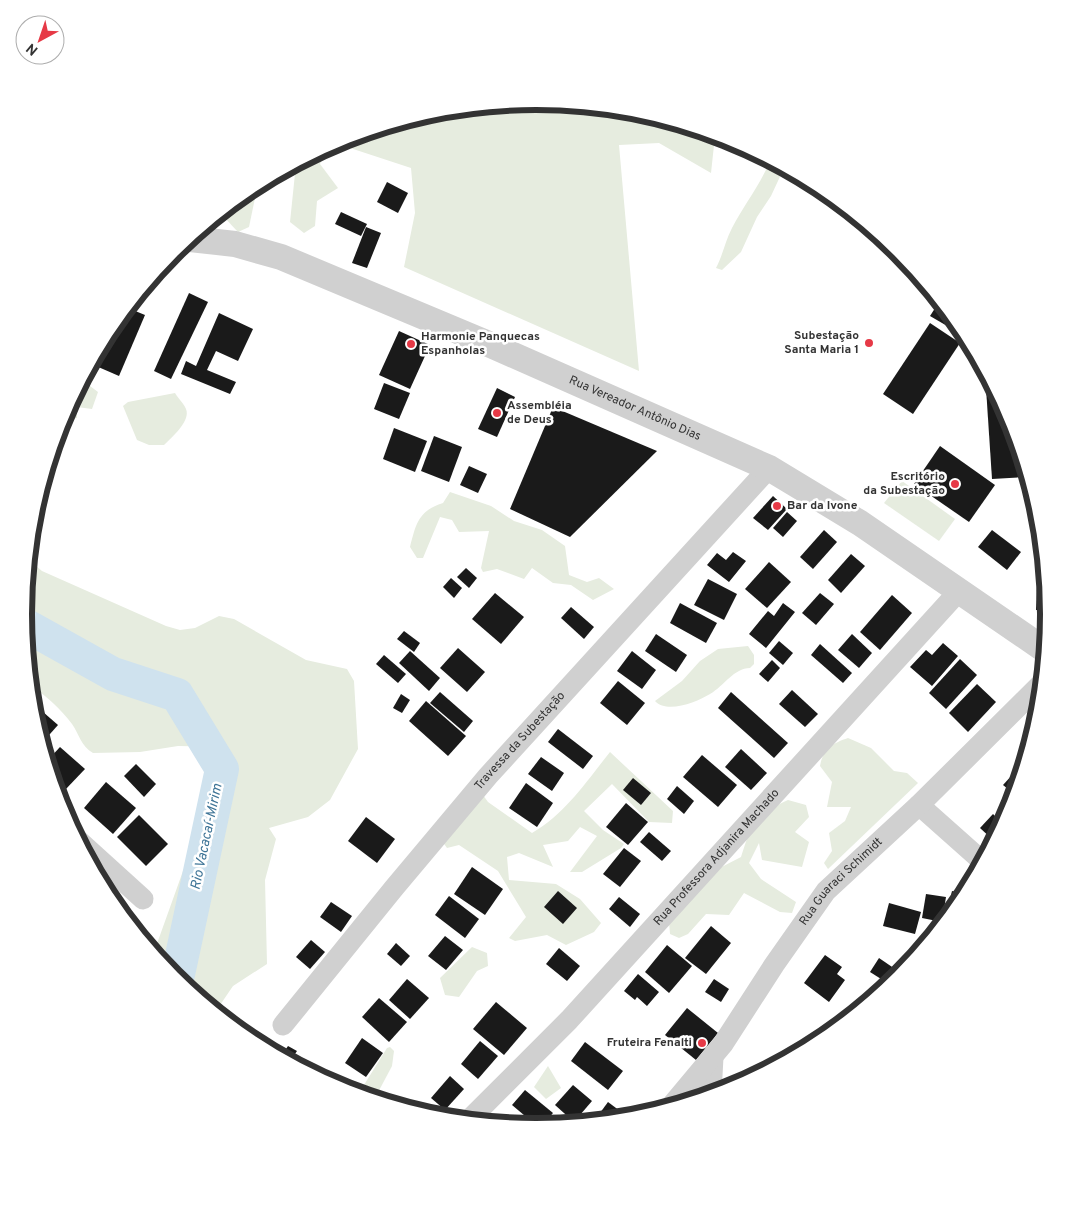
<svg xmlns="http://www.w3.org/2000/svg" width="1072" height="1228" font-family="Overpass,sans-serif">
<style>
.green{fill:#e6ecdf}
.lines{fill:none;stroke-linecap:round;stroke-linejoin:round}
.river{stroke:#cfe2ee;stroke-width:34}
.building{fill:#1a1a1a}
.minor{stroke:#d0d0d0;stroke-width:21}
.tertiary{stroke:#d0d0d0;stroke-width:26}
.poi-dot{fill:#e63946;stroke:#fff;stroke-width:2}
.labels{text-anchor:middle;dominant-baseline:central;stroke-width:5;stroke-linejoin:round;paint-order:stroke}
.poi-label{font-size:12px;font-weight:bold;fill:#333;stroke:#fff;text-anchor:end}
.street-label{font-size:12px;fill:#333;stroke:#fff}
.water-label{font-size:14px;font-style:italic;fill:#3f7597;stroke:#fff}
.rim{fill:none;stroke:#333;stroke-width:6}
</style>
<rect width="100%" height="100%" fill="#fff"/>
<g class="green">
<path d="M536,102L636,112L715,136L711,173L659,143L619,145L639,371L404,267L415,213L411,168L344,146L341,141L436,112Z"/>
<path d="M325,149L326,152L320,164L338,188L317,201L315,226L304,233L290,222L296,164Z"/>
<path d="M770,161L784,168L771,196L757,217L741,252L722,270L716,268C723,255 725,241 732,228C744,205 760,185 770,161Z"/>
<path d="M243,195L255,198L249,227L238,232L224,217L223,212Z"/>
<path d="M86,375V383L98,392L92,409L77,407V418L62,420Z"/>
<path d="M175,393C178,398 184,404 186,409C191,421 172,437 164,445H149L137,440L123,406L128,402Z"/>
<path d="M902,481L955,519L939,541L884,503Z"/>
<path d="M450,492L491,506L514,521L542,530L565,546L569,575L587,582L599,578L614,589L593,600L571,585L553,583L532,568L524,579L497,569L483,572L481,568L489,531L459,532L452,520L440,517L423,558H417L410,547C416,524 418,511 443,503Z"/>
<path d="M29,560L42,571L166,626L180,630L195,628L219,616L234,619L306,660L347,669L354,681L358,749L330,800L308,817L269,828L276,839L265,880L267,964L233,986L218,1008L236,1027L174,976L154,952L183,871L238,769L226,747L178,746L140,752L93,753C81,746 79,734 72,724C61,709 46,696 31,685L24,614Z"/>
<path d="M748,646L754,655V664L750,668C734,668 724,686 710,694C697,702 667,714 655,701L682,681L700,661L718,649Z"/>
<path d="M848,738L871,748L894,771L907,773L918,783L828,869L824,863L832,851L829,833L845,821L851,807H827L832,782L820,766C823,749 833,743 848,738Z"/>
<path d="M610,752L673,811L672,823L649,822L612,784L584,811L603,830L624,844L621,848L582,872H570L597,836L580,827L568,841L543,845L553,867L519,853L507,857L509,880L556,884L580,899L601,923L594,932L566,945L547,935L515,941L509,938L526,917L498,871L459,845L447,848L442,841L483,795L488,802L532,833C566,813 586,782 610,752Z"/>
<path d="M788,800L806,805L809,817L795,832L809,842L802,867L762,860L759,843L749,863L761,879L796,902L792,913L780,912L744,893L729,915L706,914L688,934L679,938L670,934L669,922L708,874L741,857C752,823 754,816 788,800Z"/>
<path d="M472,947L487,953L488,966L477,971L459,997L445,995L440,978Z"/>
<path d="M390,1047L394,1051L392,1066L375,1098L359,1093L387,1048Z"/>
<path d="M548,1066L561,1088L546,1099L534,1087Z"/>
</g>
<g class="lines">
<path class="river" d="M25,625L113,674L177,695L222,769L177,979"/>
</g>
<g class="building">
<path d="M387,182L408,193L398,213L377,202Z"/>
<path d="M341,212L367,224L361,236L335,224Z"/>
<path d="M366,227L381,233L367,268L352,263Z"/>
<path d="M189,293L208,302L171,379L154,371Z"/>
<path d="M939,302L962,330L966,337L930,316Z"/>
<path d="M128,308L145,315L119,376L96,366L113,326Z"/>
<path d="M219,313L253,329L238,361L216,351L207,370L236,382L230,394L181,374L186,361L196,366Z"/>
<path d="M930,323L960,343L913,414L883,394Z"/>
<path d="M399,331L430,345L410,389L379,375Z"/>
<path d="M985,373L1009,418L1024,466V477L992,479Z"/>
<path d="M384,383L410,393L399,419L374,409Z"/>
<path d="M497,388L515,397L497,437L478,429Z"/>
<path d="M553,407L657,451L570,537L510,509Z"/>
<path d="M394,428L427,441L415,472L383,459Z"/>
<path d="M434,436L462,447L449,482L421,471Z"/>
<path d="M940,446L995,485L969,522L914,484Z"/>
<path d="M469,466L487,474L478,493L460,485Z"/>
<path d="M773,496L787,509L768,530L753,518Z"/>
<path d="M787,512L797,521L783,537L773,528Z"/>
<path d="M824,530L837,542L813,569L800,557Z"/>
<path d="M992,530L1021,552L1007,570L978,547Z"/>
<path d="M1034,537H1041L1042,551H1034Z"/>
<path d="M733,552L746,561L729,582L707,565L717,553L726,560Z"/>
<path d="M851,554L865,566L841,593L828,580Z"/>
<path d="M1038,561H1043L1048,611L1036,610Z"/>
<path d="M769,562L791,582L767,608L745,589Z"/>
<path d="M466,568L477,578L469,588L457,577Z"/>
<path d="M451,578L462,588L454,598L443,587Z"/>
<path d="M708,579L737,594L724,620L694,605Z"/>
<path d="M495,593L524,617L501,644L472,619Z"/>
<path d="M820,593L834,604L816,625L802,613Z"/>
<path d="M892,595L912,613L880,650L860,632Z"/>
<path d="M680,603L717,623L706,643L670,623Z"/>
<path d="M783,603L795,612L766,648L749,634L768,611L774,616Z"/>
<path d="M571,607L594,627L584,639L561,618Z"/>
<path d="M404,631L420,643L414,652L397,639Z"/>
<path d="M656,634L687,655L676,672L645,651Z"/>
<path d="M852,634L872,653L859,668L838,650Z"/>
<path d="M779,641L793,653L783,665L769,653Z"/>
<path d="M943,643L958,656L932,686L910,667L926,650L932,655Z"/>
<path d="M820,644L852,673L843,683L811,655Z"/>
<path d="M458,648L485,672L467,692L440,668Z"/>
<path d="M410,651L440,678L429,691L399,663Z"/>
<path d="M632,651L656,670L642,689L617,671Z"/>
<path d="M384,655L406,674L398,683L376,664Z"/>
<path d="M960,659L977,675L946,709L929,693Z"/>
<path d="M772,660L780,668L768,682L759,674Z"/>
<path d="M618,681L645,703L627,725L600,703Z"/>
<path d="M977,684L996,702L968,732L949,713Z"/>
<path d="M792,690L818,714L805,727L779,704Z"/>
<path d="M440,692L473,721L464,732L430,703Z"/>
<path d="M731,692L788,743L774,758L718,708Z"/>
<path d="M401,694L410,700L402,713L393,708Z"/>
<path d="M426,701L466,736L448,756L409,721Z"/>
<path d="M35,705L58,725L42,743L34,714Z"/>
<path d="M558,729L593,756L583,769L548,742Z"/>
<path d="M60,747L85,769L65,790L54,780L48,760Z"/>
<path d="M741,749L767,773L751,790L725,767Z"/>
<path d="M702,755L737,785L718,807L683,777Z"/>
<path d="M541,757L564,773L552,791L528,774Z"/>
<path d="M1024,762L1014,794L1003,785Z"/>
<path d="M136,764L156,784L144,797L124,776Z"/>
<path d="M633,778L651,793L641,805L623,790Z"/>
<path d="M106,782L136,808L113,834L84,808Z"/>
<path d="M526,783L553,803L537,827L509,808Z"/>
<path d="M677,786L694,801L684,814L667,799Z"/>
<path d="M626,803L648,822L628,845L606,827Z"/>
<path d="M993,814L1002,823L993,840L980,828Z"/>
<path d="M139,815L168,844L146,866L117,837Z"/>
<path d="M366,817L395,839L377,863L348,841Z"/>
<path d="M649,832L671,851L662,861L640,842Z"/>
<path d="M624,848L641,861L620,887L603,874Z"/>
<path d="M472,867L503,889L485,915L454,894Z"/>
<path d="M558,891L577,908L563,924L544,907Z"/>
<path d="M952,891L964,894L945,920Z"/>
<path d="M926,894L946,897L942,922L922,918Z"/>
<path d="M449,896L479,919L465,938L435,915Z"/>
<path d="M619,897L640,914L630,927L609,909Z"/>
<path d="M331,902L352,916L341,932L320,917Z"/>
<path d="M889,903L921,912L915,934L883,926Z"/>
<path d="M711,926L731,943L706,974L685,958Z"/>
<path d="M445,936L463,950L446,970L428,956Z"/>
<path d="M311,940L325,952L310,969L296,957Z"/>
<path d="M396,943L410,956L401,966L387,954Z"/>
<path d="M667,945L692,966L669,993L645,972Z"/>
<path d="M559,948L580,966L567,981L546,964Z"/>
<path d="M825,955L842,967L837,974L845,980L829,1002L804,983Z"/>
<path d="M879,958L898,971L889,984L870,972Z"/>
<path d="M638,974L659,992L647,1006L637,997L635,1000L624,991Z"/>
<path d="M407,979L429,998L410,1019L389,1000Z"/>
<path d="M714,979L729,989L721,1002L705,992Z"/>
<path d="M379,998L407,1022L389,1042L362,1017Z"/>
<path d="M496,1002L527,1028L504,1055L473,1029Z"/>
<path d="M687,1008L718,1033L696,1060L665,1035Z"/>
<path d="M362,1038L383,1053L366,1077L345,1063Z"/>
<path d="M480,1041L498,1056L478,1079L461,1064Z"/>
<path d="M585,1042L623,1071L608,1090L571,1061Z"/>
<path d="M288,1046L297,1051L290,1061L281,1056Z"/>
<path d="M336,1075L357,1089L355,1092L331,1083Z"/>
<path d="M450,1076L464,1089L445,1110L431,1098Z"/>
<path d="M573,1085L592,1101L574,1122L555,1105Z"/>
<path d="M525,1090L553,1113L542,1126H537L512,1105Z"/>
<path d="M608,1102L628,1117L600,1120L597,1117Z"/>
</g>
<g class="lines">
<g class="minor">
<path d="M919,805L982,861"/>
<path d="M79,841L143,899"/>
<path id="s1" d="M283,1025L394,888L488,776L769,468"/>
<path d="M711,1094L713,1057"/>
<path id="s2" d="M672,1105L723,1044L774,965L826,891L919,805L1041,684"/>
<path id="s3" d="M469,1120L569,1020L959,591"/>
</g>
<path class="tertiary" id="s4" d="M190,239L235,244L281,257L484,342L769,468L860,523L1045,650"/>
</g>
<g class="poi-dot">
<circle cx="869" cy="343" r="5"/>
<circle cx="411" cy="344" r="5"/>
<circle cx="497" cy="413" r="5"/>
<circle cx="955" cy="484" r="5"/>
<circle cx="777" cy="506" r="5"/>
<circle cx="702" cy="1043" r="5"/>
</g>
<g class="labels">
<g class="poi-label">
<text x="859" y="336">Subestação<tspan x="859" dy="14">Santa Maria 1</tspan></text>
<text x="421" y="337" text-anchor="start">Harmonie Panquecas<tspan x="421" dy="14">Espanholas</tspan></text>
<text x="507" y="406" text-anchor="start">Assembléia<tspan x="507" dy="14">de Deus</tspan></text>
<text x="945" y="477">Escritório<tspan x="945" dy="14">da Subestação</tspan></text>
<text x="787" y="506" text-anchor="start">Bar da Ivone</text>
<text x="692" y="1043">Fruteira Fenalti</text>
</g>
<g class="street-label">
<text stroke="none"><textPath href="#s4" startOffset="478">Rua Vereador Antônio Dias</textPath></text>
<text stroke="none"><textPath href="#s1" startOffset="370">Travessa da Subestação</textPath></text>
<text stroke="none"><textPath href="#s3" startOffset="361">Rua Professora Adjanira Machado</textPath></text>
<text stroke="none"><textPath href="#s2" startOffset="281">Rua Guaraci Schimidt</textPath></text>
</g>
<g class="water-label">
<text transform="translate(207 837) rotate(-78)">Rio Vacacaí-Mirim</text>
</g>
</g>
<path d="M0 0H1072V1228H0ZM32 614a504 504 0 1 1 1008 0a504 504 0 1 1-1008 0Z" fill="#fff" fill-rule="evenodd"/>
<path class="rim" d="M32 614a504 504 0 1 1 1008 0a504 504 0 1 1-1008 0Z"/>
<g transform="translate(40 40) rotate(220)"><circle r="24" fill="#ffffff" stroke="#adadad"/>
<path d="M0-4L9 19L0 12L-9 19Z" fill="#e63946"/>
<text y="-8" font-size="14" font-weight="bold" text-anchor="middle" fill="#333333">N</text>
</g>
</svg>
